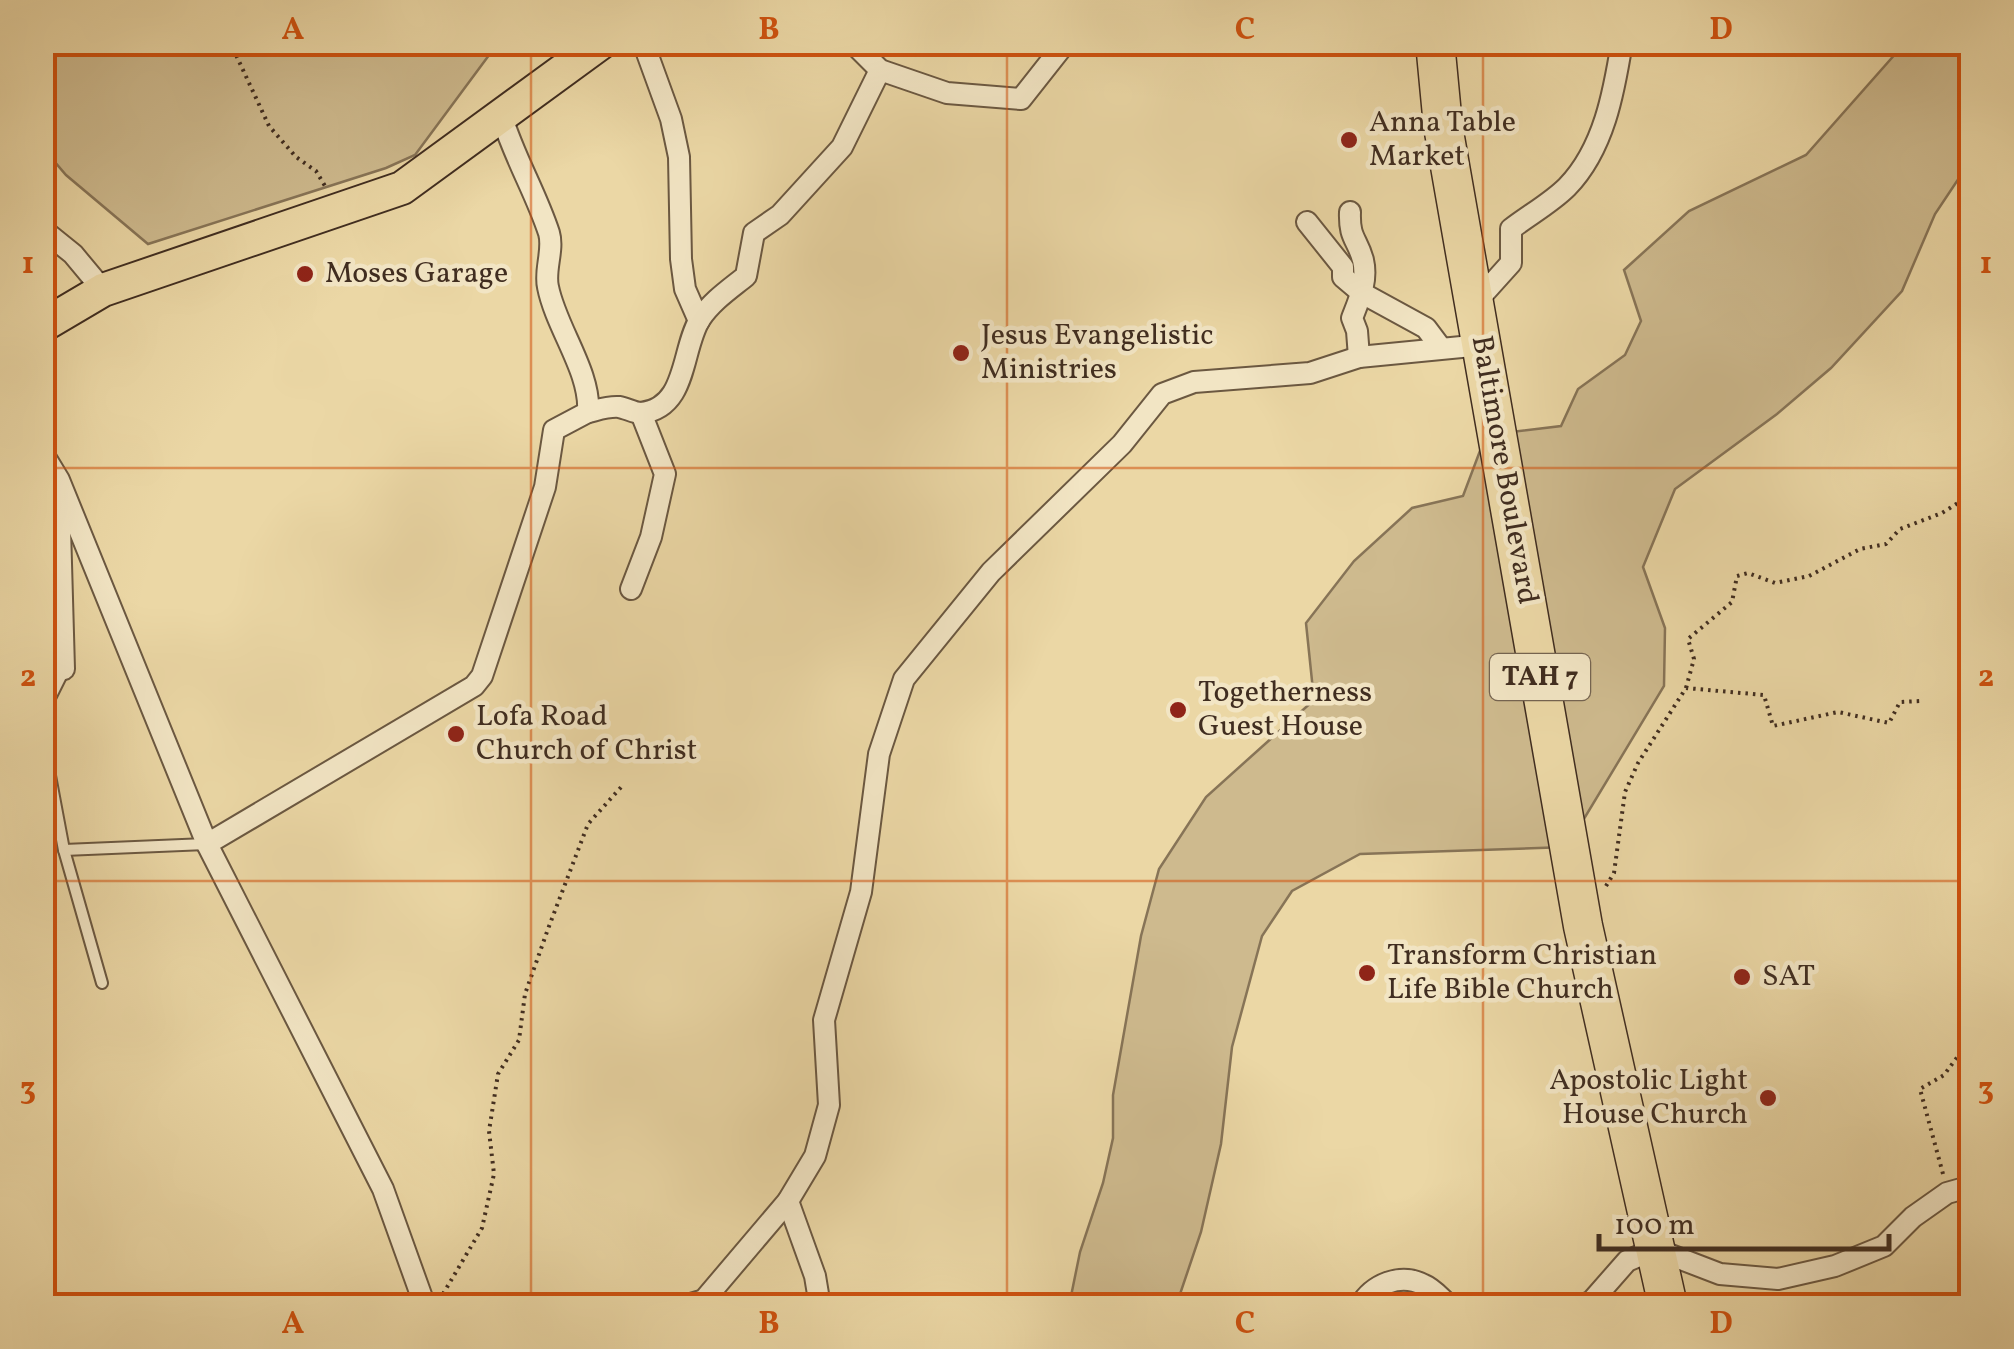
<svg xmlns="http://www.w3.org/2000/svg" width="2014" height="1349" font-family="Vollkorn,serif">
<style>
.green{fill:#ceba8e;stroke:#877457;stroke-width:2.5}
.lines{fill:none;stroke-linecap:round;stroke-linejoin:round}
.lane-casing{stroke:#6b5841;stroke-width:14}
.street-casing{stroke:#6b5841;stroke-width:24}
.primary-casing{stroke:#402d20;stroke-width:36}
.highway-casing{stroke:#402d20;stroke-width:41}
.path{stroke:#402d20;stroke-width:4;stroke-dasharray:2.5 5;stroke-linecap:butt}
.lane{stroke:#f2e5c4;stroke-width:10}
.street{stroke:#f2e5c4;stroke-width:20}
.primary{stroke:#ebd7a5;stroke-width:32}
.highway{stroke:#ebd7a5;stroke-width:38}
.grid{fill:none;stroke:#cf520f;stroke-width:2.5;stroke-opacity:0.55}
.poi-dot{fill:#8f2418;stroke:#f2e5c4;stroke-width:4}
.labels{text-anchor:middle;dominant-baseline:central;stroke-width:9;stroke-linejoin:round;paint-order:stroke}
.shield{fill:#f2e5c4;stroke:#756451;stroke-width:2.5}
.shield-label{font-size:28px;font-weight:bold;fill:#402d20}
.poi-label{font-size:30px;fill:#402d20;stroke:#f2e5c4;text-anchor:start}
.street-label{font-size:30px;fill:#402d20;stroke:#f2e5c4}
.neatline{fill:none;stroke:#cf520f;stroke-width:4}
.grid-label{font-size:32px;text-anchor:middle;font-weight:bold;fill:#cf520f}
</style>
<rect width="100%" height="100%" fill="#ebd7a5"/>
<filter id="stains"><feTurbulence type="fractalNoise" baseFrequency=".002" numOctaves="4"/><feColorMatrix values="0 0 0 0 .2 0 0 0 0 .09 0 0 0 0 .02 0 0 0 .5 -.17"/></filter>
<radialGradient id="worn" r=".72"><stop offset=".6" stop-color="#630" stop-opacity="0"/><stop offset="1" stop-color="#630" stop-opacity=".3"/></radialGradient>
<g class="green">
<path d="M42,43L43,42L498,43L415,155L386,168L148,244L66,175L43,148Z"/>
<path d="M1905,43H1971V160L1935,214L1902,291L1831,368L1777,414L1675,489L1643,567L1665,628L1664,686L1567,847L1360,854L1292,891L1262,936L1232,1047L1221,1144L1201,1232L1176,1306H1069L1080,1252L1103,1183L1113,1138V1095L1141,936L1159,869L1206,797L1314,700L1306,623L1354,561L1412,508L1463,496L1486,435L1561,426L1578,389L1625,355L1641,321L1624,270L1689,211L1806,155Z"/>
</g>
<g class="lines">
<defs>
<g id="lane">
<path d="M42,714L64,670"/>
<path d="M42,733L64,850L102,983"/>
<path d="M64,850L206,844"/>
</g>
<g id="street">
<path d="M643,42L671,119L679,157L681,259L685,289L699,321"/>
<path d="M852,42L880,70L947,93L1021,99L1066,42"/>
<path d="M1350,212C1349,239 1357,238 1363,260C1368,281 1359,300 1352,318L1357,331L1359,357"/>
<path d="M1307,222L1343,267V277L1362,293L1426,328L1441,348"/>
<path d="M42,229L73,254L103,290"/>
<path d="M1475,303L1511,263V229C1529,215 1551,203 1567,187C1604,149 1614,92 1622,42"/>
<path d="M588,412C597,410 609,406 619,407C626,408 634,413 641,413C688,408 681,349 700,319C712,301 730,289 746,276L754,233L780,215L842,147L880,70"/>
<path d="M42,452L59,480L207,844L383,1189L425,1306"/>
<path d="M631,589L651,537L665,474L641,413"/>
<path d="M42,672L64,669L59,493"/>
<path d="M207,844L474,686L482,676L545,487L554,430L588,412C591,372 556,328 548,287C544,270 554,250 549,233C536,193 514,157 502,117"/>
<path d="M788,1201L815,1276L820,1306"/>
<path d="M684,1306L704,1300L788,1201L815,1156L829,1105L824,1020L861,892L879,754L904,679L991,572L1122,444L1162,394L1194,382L1310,373L1359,357L1482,345"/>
<path d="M1360,1306C1372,1285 1400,1272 1424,1285C1434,1289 1442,1300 1450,1306"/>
<path d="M1579,1306L1591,1302L1627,1261L1655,1249L1720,1274L1778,1279L1835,1266L1884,1246L1913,1217L1947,1193L1972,1186"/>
</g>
<path id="primary" d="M42,326L103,290L402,188L602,42"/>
<path id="highway" d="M1435,42L1443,126L1583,926L1668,1306"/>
</defs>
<use href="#lane" class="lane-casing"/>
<use href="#street" class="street-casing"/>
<use href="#primary" class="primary-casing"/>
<use href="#highway" class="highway-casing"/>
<g class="path">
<path d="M230,42L269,126L296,157L316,171L325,186"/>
<path d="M1686,688L1694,659L1688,639L1732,602L1737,576L1748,573L1775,583L1809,576L1860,549L1886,544L1900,529L1942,513L1972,494"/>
<path d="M1606,886L1614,873L1625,792L1638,763L1686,688L1764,695L1773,726L1838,712L1889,723L1900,702L1920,701"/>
<path d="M1943,1174L1920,1089L1944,1075L1964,1048L1972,1009"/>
<path d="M443,1294L482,1228L494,1174L489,1131L498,1074L519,1040L525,994L548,929L588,824L623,785"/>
</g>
<use href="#lane" class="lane"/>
<use href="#street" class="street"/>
<use href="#primary" class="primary"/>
<use href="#highway" class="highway"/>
</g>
<path class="grid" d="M531,42V1306M1007,42V1306M1483,42V1306M42,468H1972M42,881H1972"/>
<g class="poi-dot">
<circle cx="1349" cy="140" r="10"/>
<circle cx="305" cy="274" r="10"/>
<circle cx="961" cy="353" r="10"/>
<circle cx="1178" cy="710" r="10"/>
<circle cx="456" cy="734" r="10"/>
<circle cx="1367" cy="973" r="10"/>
<circle cx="1742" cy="977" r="10"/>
<circle cx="1768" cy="1098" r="10"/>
</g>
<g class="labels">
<rect class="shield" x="1490" y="654" width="100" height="46" rx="8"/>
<g class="shield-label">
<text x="1540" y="677">TAH 7</text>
</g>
<g class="poi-label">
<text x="1369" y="123">Anna Table<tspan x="1369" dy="34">Market</tspan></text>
<text x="325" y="274">Moses Garage</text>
<text x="981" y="336">Jesus Evangelistic<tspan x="981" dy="34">Ministries</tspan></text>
<text x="1198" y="693">Togetherness<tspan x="1198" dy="34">Guest House</tspan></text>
<text x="476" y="717">Lofa Road<tspan x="476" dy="34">Church of Christ</tspan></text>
<text x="1387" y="956">Transform Christian<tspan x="1387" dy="34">Life Bible Church</tspan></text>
<text x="1762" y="977">SAT</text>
<text x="1748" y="1081" text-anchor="end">Apostolic Light<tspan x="1748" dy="34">House Church</tspan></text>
</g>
<g class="street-label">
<text transform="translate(1504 470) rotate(80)">Baltimore Boulevard</text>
</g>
</g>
<rect width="2014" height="1349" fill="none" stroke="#ebd7a5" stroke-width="110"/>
<path d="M1599 1234v15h290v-15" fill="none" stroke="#402d20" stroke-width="5"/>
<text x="1614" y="1234" font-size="30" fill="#402d20" stroke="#f2e5c4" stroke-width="8" paint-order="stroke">100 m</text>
<rect x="55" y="55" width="1904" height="1239" class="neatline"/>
<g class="grid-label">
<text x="293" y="39">A</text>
<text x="769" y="39">B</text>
<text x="1245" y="39">C</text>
<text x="1721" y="39">D</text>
<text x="28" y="273">1</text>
<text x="1986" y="273">1</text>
<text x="28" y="686">2</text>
<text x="1986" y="686">2</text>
<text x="28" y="1099">3</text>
<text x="1986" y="1099">3</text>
<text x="293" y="1333">A</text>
<text x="769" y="1333">B</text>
<text x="1245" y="1333">C</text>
<text x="1721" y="1333">D</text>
</g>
<rect width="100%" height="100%" filter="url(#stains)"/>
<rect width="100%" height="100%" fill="url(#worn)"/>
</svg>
